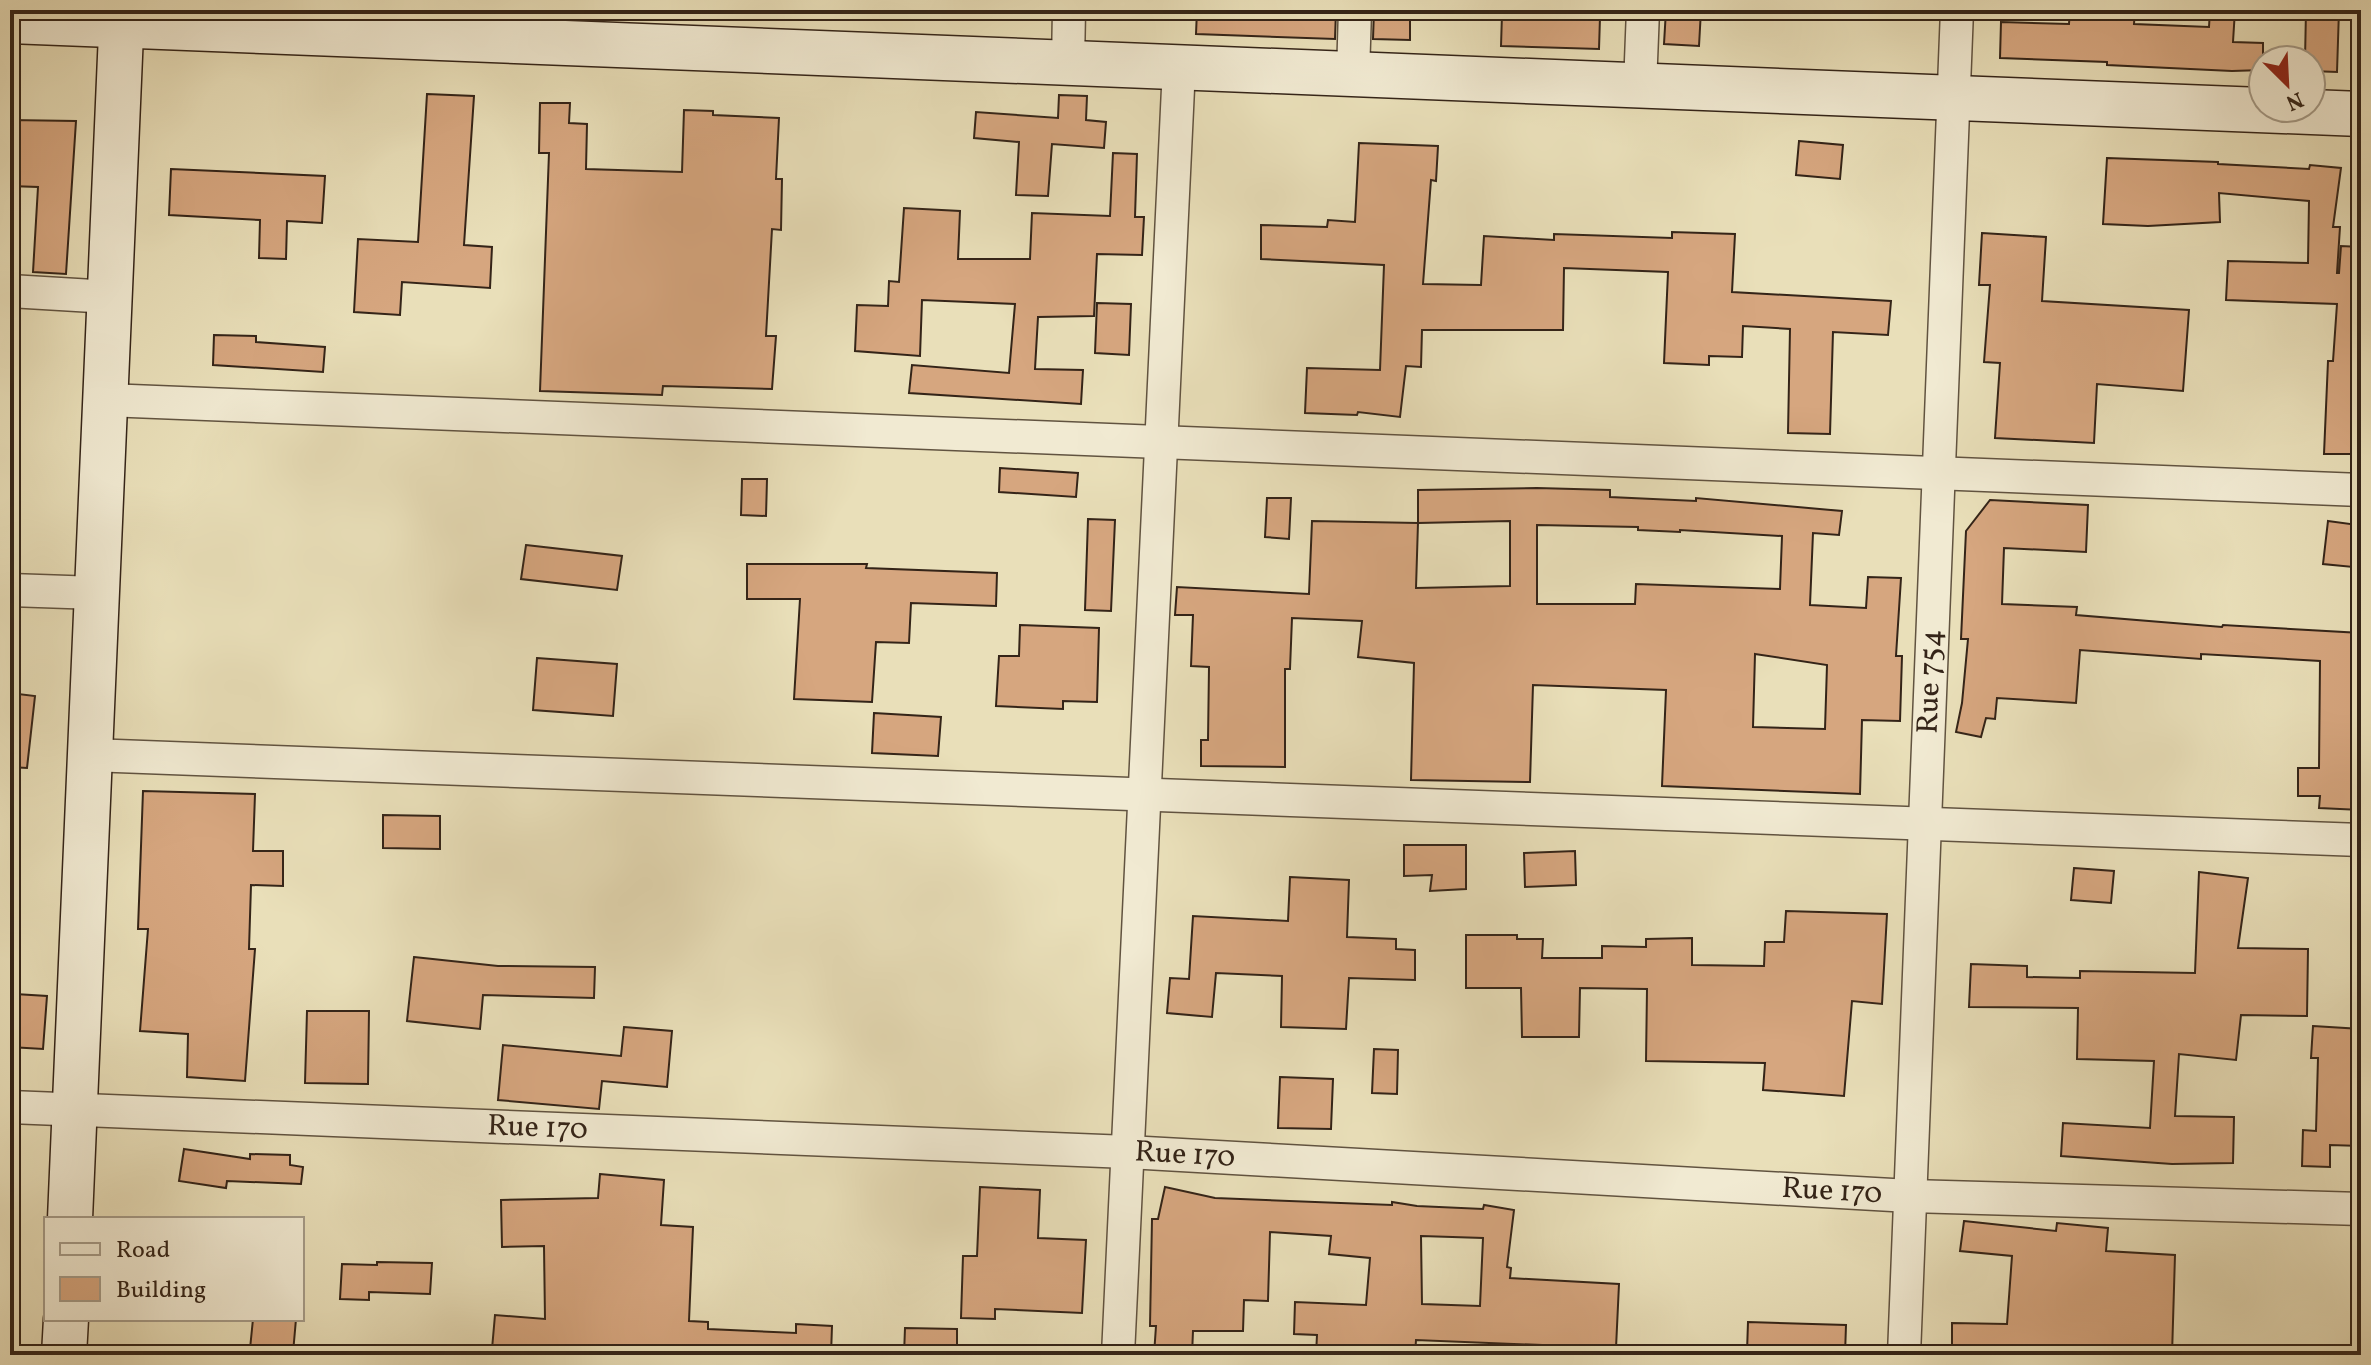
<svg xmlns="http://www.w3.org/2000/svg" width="2371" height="1365" font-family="Vollkorn,serif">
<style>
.building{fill:#d6a67f;stroke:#342418;stroke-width:2;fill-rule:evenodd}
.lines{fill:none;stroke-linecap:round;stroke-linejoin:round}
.street-casing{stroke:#615340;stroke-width:35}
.secondary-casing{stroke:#342418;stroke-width:47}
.street{stroke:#f1ead2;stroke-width:32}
.secondary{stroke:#f1ead2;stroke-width:44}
.labels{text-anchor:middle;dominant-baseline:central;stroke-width:7;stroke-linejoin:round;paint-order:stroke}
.street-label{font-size:30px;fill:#342418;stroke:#f1ead2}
</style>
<rect width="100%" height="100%" fill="#e9dfb9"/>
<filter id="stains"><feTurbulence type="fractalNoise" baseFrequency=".0025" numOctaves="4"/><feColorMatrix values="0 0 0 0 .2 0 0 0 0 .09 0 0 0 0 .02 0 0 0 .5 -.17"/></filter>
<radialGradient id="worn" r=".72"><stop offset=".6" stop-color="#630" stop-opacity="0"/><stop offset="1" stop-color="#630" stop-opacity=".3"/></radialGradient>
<g class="building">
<path d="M1197,10H1336L1335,39L1196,34Z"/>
<path d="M1374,10H1410V40L1373,39Z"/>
<path d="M1666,10H1701L1699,46L1664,44Z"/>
<path d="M2070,10H2135L2134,24L2209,27L2210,10H2235L2233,42L2263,43V70L2232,71L2107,65V62L2000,58L2001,22L2069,24Z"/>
<path d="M2306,10H2339L2337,72L2311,71V60H2305Z"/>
<path d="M1502,14L1600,17L1599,49L1501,46Z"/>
<path d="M427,94L474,96L464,245L492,247L490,288L402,282L400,315L354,312L358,239L418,242Z"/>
<path d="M1059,95L1087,96L1086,120L1106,122L1104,148L1052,144L1048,196L1016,195L1019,142L974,138L976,112L1058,118Z"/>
<path d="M540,103H570L569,123L587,124L586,169L682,172L684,110L713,111V115L779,118L776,179H782L781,230L772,229L766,336H776L772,389L663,386L662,395L540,391L549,153H539Z"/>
<path d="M10,120L76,121L66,274L33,272L38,187L10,186Z"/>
<path d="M1799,141L1843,145L1840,179L1796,175Z"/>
<path d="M1359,143L1438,146L1436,181L1431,180L1423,284L1481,285L1484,236L1554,240V234L1672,238V232L1735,234L1732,292L1891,301L1888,335L1833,332L1830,434L1788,433L1790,329L1743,326L1742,357L1709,356V365L1664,363L1668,272L1564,268L1563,330H1422L1421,367L1406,366L1400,417L1358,412L1357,415L1305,413L1307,368L1380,370L1384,265L1261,259V225L1327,227L1328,220L1355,222Z"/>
<path d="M1113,153L1137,154L1135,217H1144L1142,255L1097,254L1094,316L1038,317L1035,369L1083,370L1081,404L909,393L912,365L1009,373L1015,304L922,300L920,356L855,351L857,305L888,306L889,281L899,282L904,208L960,211L958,259H1030L1032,213L1110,216Z"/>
<path d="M2107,158L2218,162V164L2309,169L2310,165L2341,168L2333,227H2340L2337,273H2339L2341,246L2361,247V454H2324L2328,361H2333L2337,304L2226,300L2228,261L2308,263L2309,201L2219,193L2220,222L2148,226L2103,224Z"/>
<path d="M171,169L325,176L322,223L287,221L286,259L259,258L260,220L169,215Z"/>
<path d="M1982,233L2046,237L2042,301L2189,310L2183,391L2097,384L2094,443L1995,438L2000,363L1984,362L1990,285H1979Z"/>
<path d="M1097,303L1131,304L1129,355L1095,353Z"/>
<path d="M214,335L256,336V342L325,347L323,372L213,365Z"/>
<path d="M1000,468L1078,473L1076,497L999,492Z"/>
<path d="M742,479H767L766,516L741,515Z"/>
<path d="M1537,488L1610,490V497L1696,501V498L1842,511L1839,535L1813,533L1810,605L1866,608L1868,577L1901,578L1896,656H1902L1900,721L1862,720L1860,794L1662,786L1666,690L1533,685L1530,782L1411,780L1414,663L1358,657L1362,621L1292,618L1290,669H1285V767L1201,766V740H1208L1209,667L1191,666L1193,615H1175L1177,587L1309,594L1312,521L1418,523V490ZM1510,521V586L1416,588L1418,523ZM1537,525L1638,527V530L1680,532V530L1782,536L1780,589L1636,584L1635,604H1537ZM1755,654L1827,665L1825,729L1753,727Z"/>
<path d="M1267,498H1291L1289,539L1265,537Z"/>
<path d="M1990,500L2088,505L2086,552L2004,548L2002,604L2077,607L2076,615L2222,627L2223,625L2361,633V810L2319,808L2320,796H2298V768H2319L2320,661L2201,654V659L2080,650L2076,703L1997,698L1995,719L1986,718L1981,737L1956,732L1962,703L1968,639H1961L1966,531Z"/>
<path d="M1088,519L1115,520L1111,611L1085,610Z"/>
<path d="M2328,521L2358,525L2353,567L2323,564Z"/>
<path d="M526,545L622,556L617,590L521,579Z"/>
<path d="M747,564H867L866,568L997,573L996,606L911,603L909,643L876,642L872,702L794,699L800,599H747Z"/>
<path d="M1020,625L1099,628L1097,702L1063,701V709L996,706L999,656H1019Z"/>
<path d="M537,658L617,664L613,716L533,710Z"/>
<path d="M10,693L35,696L27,768L10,767Z"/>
<path d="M874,713L941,717L938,756L872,753Z"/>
<path d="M143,791L255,794L253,851H283V886L251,885L249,949H255L245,1081L187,1077L188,1034L140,1031L148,929H138Z"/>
<path d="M383,815L440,816V849L383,848Z"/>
<path d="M1404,845H1466V889L1430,891L1432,875L1404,876Z"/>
<path d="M1575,851L1576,885L1525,887L1524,853Z"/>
<path d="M2074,868L2114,871L2111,903L2071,900Z"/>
<path d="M2199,872L2248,878L2238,948L2308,949L2307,1016L2241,1015L2236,1060L2179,1054L2175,1116L2234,1117L2233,1163L2172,1164L2061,1156L2063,1123L2150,1128L2154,1061L2077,1059L2078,1008L1969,1007L1971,964L2027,966V977L2080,978V971L2195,973Z"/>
<path d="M1290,877L1349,880L1347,937L1396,939V949L1415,950V980L1349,978L1346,1029L1281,1027L1282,976L1216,973L1212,1017L1167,1013L1170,978L1189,979L1193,916L1288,921Z"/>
<path d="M1786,911L1887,914L1882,1004L1852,1001L1844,1096L1763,1090L1765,1063L1646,1061L1647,989L1580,988L1579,1037H1522L1521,988H1466V935H1517V939H1543L1542,958H1602V946L1646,947V939L1692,938V965L1764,966L1765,942H1784Z"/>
<path d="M414,957L498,966L595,967L594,998L483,995L480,1029L407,1021Z"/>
<path d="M15,994L47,996L43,1049L10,1047Z"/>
<path d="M307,1011H369L368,1084L305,1083Z"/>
<path d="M2313,1026L2361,1029V1146L2330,1145V1167L2302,1166L2303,1130L2316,1131L2318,1058H2311Z"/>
<path d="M624,1027L672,1031L667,1087L602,1081L599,1109L498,1100L503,1045L621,1056Z"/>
<path d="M1374,1049L1398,1050L1397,1094L1372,1093Z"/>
<path d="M1280,1077L1333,1079L1331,1129L1278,1128Z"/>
<path d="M184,1149L250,1159V1154L290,1155V1165L303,1167L301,1184L227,1181L226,1188L179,1181Z"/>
<path d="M600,1174L664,1180L661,1225L693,1227L689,1321L708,1322V1329L796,1333V1324L832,1326L831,1355H657L588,1352V1355H574L492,1349L495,1315L545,1319L544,1246L502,1247L501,1200L598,1198Z"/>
<path d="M980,1187L1040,1190L1038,1238L1086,1240L1082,1313L995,1309V1319L961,1318L963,1256H977Z"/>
<path d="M1165,1187L1215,1198L1392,1205V1202L1417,1206L1483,1209L1484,1205L1514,1210L1507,1267L1511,1268L1510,1278L1619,1284L1616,1348L1416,1340L1415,1355H1316L1317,1335L1294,1334L1295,1302L1366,1305L1370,1258L1329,1254L1331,1236L1270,1232L1268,1301L1244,1300L1243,1331H1193L1192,1355H1154L1156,1326H1150L1152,1219H1158ZM1421,1236L1483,1238L1480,1306L1422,1304Z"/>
<path d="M1964,1221L2056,1231L2057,1223L2108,1228L2106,1251L2175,1255L2172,1355H1952V1323L2007,1324L2012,1256L1960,1251Z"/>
<path d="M377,1262L432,1263L430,1294L369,1292V1300L340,1299L342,1264L377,1265Z"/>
<path d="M253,1319H296L293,1353L250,1349Z"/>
<path d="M1748,1322L1846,1325L1845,1355L1747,1352Z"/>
<path d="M905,1328L957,1329V1355H904Z"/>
</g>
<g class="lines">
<defs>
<g id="street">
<path d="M1068,63L1069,10"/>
<path d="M1353,74L1355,10"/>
<path d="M1640,86L1643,10"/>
<path d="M10,291L110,297"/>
<path d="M106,400L2361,490"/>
<path d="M10,590L97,593"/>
<path d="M90,755L2361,840"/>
<path id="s1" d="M10,1107L1128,1152L1910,1196L2361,1209"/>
<path d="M1118,1355L1179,67"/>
<path id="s2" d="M1904,1355L1957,10"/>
</g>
<g id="secondary">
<path d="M10,21L2361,114"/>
<path d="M70,1219L122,10"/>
<path d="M64,1355L66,1319"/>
</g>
</defs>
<use href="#street" class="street-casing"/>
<use href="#secondary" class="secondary-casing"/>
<use href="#street" class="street"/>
<use href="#secondary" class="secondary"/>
</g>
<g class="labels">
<g class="street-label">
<text stroke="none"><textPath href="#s2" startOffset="674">Rue 754</textPath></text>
<text stroke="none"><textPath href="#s1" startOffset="528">Rue 170</textPath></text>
<text stroke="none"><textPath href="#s1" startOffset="1176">Rue 170</textPath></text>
<text stroke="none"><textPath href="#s1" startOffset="1824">Rue 170</textPath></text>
</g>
</g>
<rect width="2371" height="1365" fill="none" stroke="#e9dfb9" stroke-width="40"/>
<rect x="12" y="12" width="2347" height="1341" fill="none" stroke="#342418" stroke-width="4"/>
<rect x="20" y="20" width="2331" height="1325" fill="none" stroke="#342418" stroke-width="2"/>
<rect x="44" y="1217" width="260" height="104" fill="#f1ead2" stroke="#a59b88" stroke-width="2"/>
<rect x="60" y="1243" width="40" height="12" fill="#f1ead2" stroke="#a59b88" stroke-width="2"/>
<text x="116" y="1257" font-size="24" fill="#342418">Road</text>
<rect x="60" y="1277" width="40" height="24" fill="#d6a67f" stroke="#a59b88" stroke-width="2"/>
<text x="116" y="1297" font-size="24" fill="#342418">Building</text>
<g transform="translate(2287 84) rotate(156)"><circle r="38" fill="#f1ead2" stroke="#a59b88" stroke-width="2"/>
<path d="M0-6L14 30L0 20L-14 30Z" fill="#8f2418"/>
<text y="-12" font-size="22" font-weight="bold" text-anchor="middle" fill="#342418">N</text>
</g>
<rect width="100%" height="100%" filter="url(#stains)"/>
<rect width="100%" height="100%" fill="url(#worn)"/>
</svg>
